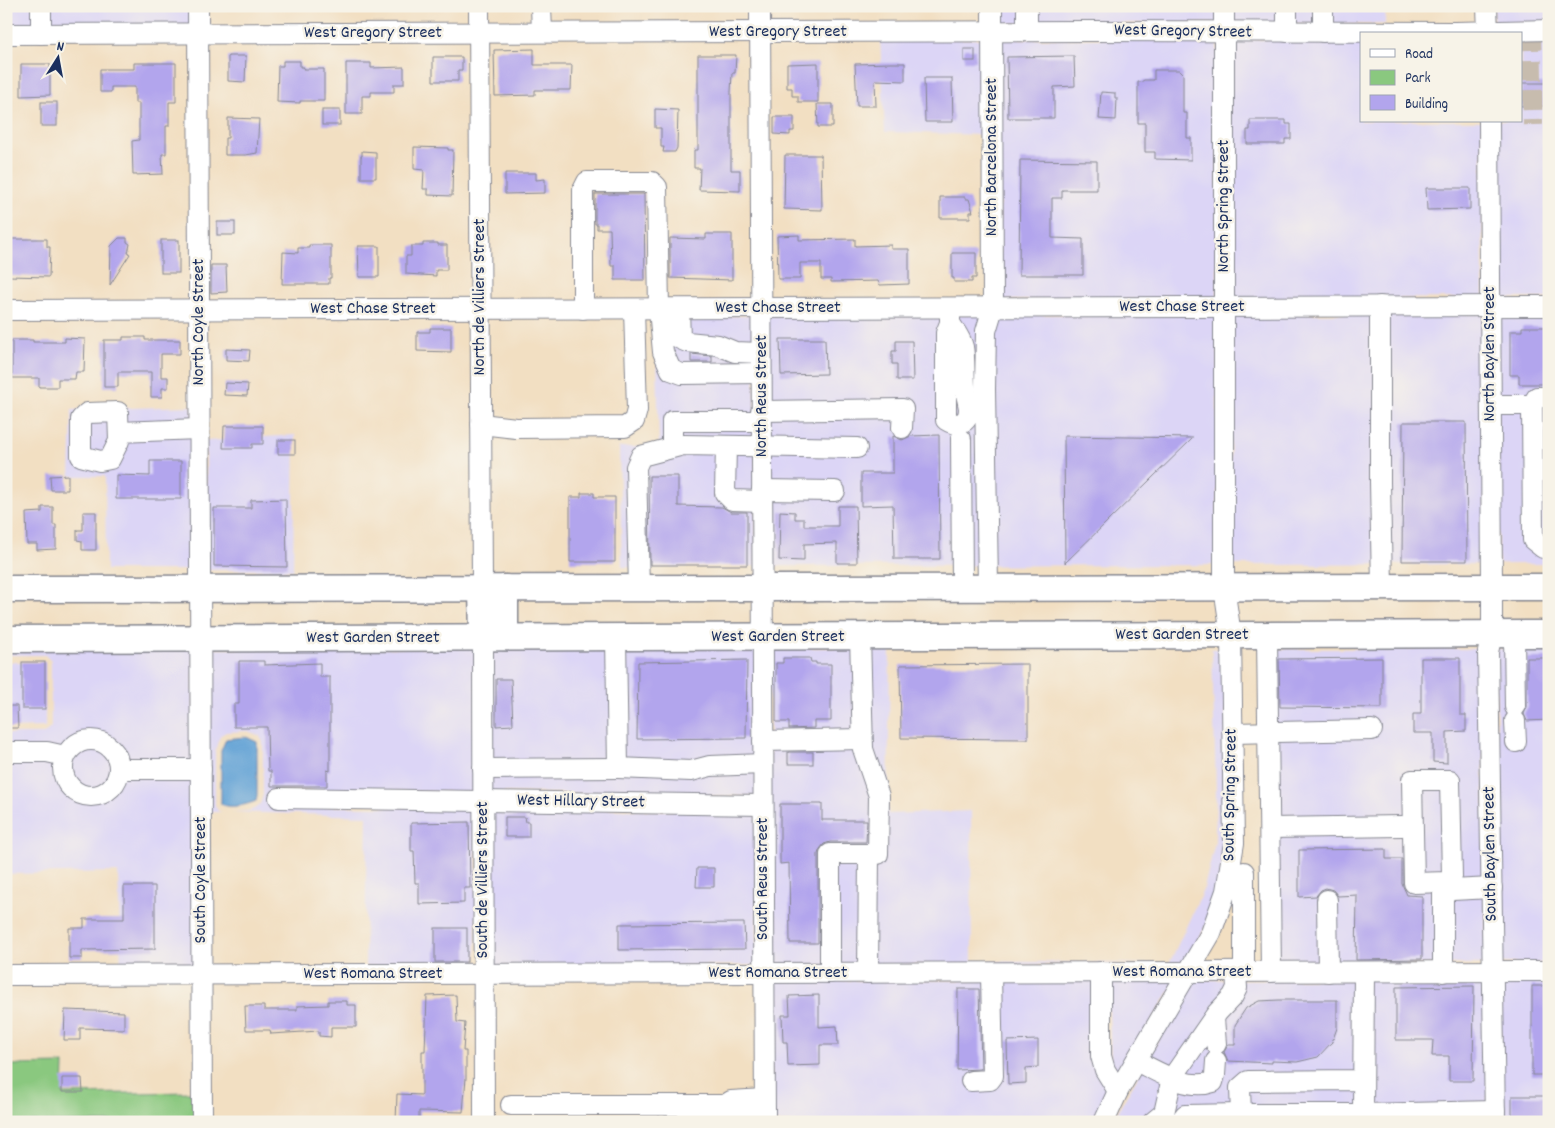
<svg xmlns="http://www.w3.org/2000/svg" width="1555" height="1128" font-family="Dekko,sans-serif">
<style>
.built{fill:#dcd5f6}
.green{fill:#8ac87f;stroke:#527c6e}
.water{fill:#64a3d6;stroke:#40699a}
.building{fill:#b2a5ed}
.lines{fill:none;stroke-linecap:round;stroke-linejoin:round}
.minor-tunnel{stroke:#c7bcae;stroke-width:20;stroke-dasharray:20 10;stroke-linecap:butt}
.minor-casing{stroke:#868790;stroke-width:22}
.major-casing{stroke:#868790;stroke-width:29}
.minor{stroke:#fff;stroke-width:20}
.major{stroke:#fff;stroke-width:26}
.labels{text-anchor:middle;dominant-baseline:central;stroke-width:5;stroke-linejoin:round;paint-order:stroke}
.street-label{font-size:18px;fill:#1b2f5e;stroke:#f7f3e8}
</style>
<rect width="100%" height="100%" fill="#f7f3e8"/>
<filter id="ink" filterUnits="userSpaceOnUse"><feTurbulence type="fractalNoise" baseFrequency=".02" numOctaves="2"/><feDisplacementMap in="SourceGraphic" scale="10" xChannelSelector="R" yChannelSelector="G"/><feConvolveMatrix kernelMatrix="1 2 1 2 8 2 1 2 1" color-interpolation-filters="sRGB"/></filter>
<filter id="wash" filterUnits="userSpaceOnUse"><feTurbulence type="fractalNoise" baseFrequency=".0096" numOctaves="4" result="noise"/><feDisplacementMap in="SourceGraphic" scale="20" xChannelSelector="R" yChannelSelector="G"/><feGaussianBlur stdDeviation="1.12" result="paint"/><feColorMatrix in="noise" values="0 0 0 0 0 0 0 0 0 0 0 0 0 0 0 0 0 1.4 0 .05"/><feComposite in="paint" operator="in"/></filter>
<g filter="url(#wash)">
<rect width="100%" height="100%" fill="#f2dfc2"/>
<g class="built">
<path d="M6,6H191V25L6,26Z"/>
<rect x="999" y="6" width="218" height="17"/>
<path d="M1230,6H1385V24H1231Z"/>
<path d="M1494,6H1549V22L1494,23Z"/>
<path d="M1521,38H1549V298H1497L1496,121H1521Z"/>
<path d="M880,39H985V135L885,132Z"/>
<path d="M999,39H1217V299L1000,300Z"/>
<path d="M1230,40H1361V121H1482L1483,298L1230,299Z"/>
<path d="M1217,314V565L769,566L768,316Z"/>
<path d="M1230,314H1483L1485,564L1231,565Z"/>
<path d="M1497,314H1549V564H1499Z"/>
<path d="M754,316L756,566L622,567L619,447H659L656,317Z"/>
<path d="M192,406L193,570H106L105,476H70L72,410Z"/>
<path d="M295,435L293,570H207L206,441Z"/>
<path d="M476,648V792L272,790V806L476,808V966H365L367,816L231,812L250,811L258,807L261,802L263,795V742L260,736L248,731L226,732L221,735L218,741L215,751V805L218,811L222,812H208L207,649Z"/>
<path d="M756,648V796L490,792L489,649Z"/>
<path d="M770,648H890L888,814L971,811L972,961L1169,964L1204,888L1215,843L1216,790L1212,649H1225L1227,843L1211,916L1185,964L770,965Z"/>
<path d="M6,649H193L194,966L121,967L118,872L6,874V734H44L51,727V661L45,655H6Z"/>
<path d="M1274,649H1482L1486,964H1278Z"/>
<path d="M1496,649H1549V963H1500Z"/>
<path d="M6,662H45V727L6,728Z"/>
<path d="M490,808L756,812L757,965L490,966Z"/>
<path d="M1486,979L1488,1122H1112L1192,980Z"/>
<path d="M1500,979H1549V1122H1502Z"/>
<path d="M1094,980L1110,1093L1097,1122H772L770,981Z"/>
<path d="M1108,980H1176L1118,1078L1111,1067Z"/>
</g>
<path class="green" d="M64,1064L63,1094L195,1092V1122H6V1065Z"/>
<path class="water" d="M246,737L257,742V795L256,801C246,805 230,809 221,804V751L226,739Z"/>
<g id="blocks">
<g class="building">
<path d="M534,49V65H572L571,90H535V95L495,96L494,50Z"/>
<rect x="964" y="49" width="11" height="12"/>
<path d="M698,55H736L735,73H732L731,92V170H740V191L699,190L700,168H694V150H698Z"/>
<path d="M228,56H246L245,82L228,81Z"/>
<path d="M1074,56L1075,86L1054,87V118H1008L1007,57Z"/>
<path d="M433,57H462V70H458V81H433Z"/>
<path d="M283,61H300V67H304L303,69H324V101H300V103L277,102L278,66H283Z"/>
<path d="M134,63H176V102H169V126H166V154H162L163,174L133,175L132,141L139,140V103H135V87H111V92H100V69H134Z"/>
<path d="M346,63H371V68L404,67V84H394V92H371V96H362V114H346Z"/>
<path d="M818,63V102H798V96H792V88H787V64Z"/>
<path d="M890,63H905V81L875,80L876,106H857L855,64Z"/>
<path d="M21,64H50V95L21,96Z"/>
<path d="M1154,70H1179L1183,74V113H1187V138H1191V160L1155,159V152H1145V123H1138V82H1141L1144,80H1154Z"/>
<path d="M924,78H952L953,122H925Z"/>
<rect x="1521" y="83" width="28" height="23"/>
<path d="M1101,92L1115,93V98H1117L1116,120L1099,119Z"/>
<rect x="41" y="102" width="16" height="24"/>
<path d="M817,104H833V127H818Z"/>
<path d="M655,109L678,110L677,148L675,152H663L664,147H661V128H655Z"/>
<rect x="322" y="110" width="18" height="15"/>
<path d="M774,117H794V131H790V135L774,134Z"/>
<path d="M228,118L259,119L257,153L246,155H225V138H228Z"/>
<path d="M1250,120H1286V124H1291V139H1285V144H1247V130H1250Z"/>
<path d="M414,147L448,148V150H453L452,196L428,195V189H423L424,170L414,169Z"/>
<path d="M362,151L376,152V178H361V156H362Z"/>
<path d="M785,155H821L822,210L784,209Z"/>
<path d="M1020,160L1097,161V190H1062V198H1052V238L1083,239V275H1019Z"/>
<path d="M505,173H536V180L545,179V193L505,194Z"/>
<path d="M1426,188H1470V209L1427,210Z"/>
<path d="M595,194H644L645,280H615V266H611L610,229H597V224H595Z"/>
<path d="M940,197H965V199H969L973,212H970V218H940Z"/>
<rect x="217" y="222" width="18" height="13"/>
<path d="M706,234H732V280L670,278V238L706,239Z"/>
<path d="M799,235V240L855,239V246L891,245V249H909V284L880,285L878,281L831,282V279H821V263H800V279H778L777,236Z"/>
<path d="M119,238H127V242L130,244L128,253L130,254L110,285L111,246Z"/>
<path d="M9,239H47V247H50L49,277L9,276Z"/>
<rect x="161" y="240" width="18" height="33"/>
<path d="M423,243H438V245H447V270H436V276L406,274V256H411V246H423Z"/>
<path d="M309,245H331V278H329V284H282L283,252L298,253V248H309Z"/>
<path d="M358,246H379V277H359Z"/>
<path d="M952,253H976V278H972V282H954V278H952Z"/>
<path d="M211,265H226L227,292L211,293Z"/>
<path d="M1522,327H1549V384H1519V375H1510V331H1522Z"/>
<path d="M430,328H451V352L417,351V332H430Z"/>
<path d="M123,337H145V340H180V354H161V377H168V388H162V397H151V372H118V387H104V340H123Z"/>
<path d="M65,338L85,339L84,372H76L75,379H58V387H39V378H12V340H33V342H65Z"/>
<path d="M780,339H825L826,374L781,375Z"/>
<path d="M896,341H912L913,380H897V364H892V351H896Z"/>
<path d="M226,349L250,350L249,361L226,360Z"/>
<path d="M691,354L712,356V362H691Z"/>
<path d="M225,383L248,384L247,396L224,395Z"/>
<path d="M1403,422H1466L1467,561H1402Z"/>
<path d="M224,426H263V444H252V448H223Z"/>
<path d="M939,435L940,559H894L893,505L861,506V473H893V436L902,440L911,436Z"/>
<path d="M1064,436L1193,438L1065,563Z"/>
<rect x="278" y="440" width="17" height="14"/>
<path d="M150,461H181V499H116V475L150,476Z"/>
<path d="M68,475V490H51L50,476Z"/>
<path d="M649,476H678V506L722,507L731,512H747V565H650Z"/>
<path d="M581,493H594V497H615V562H570V497H581Z"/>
<path d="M286,499L287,567L214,566V508H251V500Z"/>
<path d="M838,506H856L857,563H837V543L804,544V561L779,560L780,511L795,512V519H804V526H838Z"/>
<path d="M42,507H53V525H56V549L37,550V544H27L26,513L42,512Z"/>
<path d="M83,512H96V550H82V541L77,540V530H83Z"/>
<path d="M783,658H810L811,662H816V664H831V721H814V728L789,729V722H776V663H783Z"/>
<path d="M1382,658V708L1280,707L1279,659Z"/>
<path d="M1421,658H1460V715H1466V731L1447,732V763L1433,762V733H1413V714H1421Z"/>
<path d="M1527,658H1549V720L1527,721L1524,714L1527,707Z"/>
<path d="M747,660L746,738L637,739L638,662Z"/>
<path d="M239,661H264V665L320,663V677H330V771L327,770V786H271V771H268L267,727H234V704H239Z"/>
<rect x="22" y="662" width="23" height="47"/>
<path d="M1028,664V739L901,738L900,665Z"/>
<path d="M496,679H511L513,725L496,726Z"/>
<path d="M6,706H17L18,728H6Z"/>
<rect x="788" y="752" width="25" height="12"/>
<path d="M780,804H822V820H867L866,842H830L824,844L820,849L818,854V943H790L789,863L780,864Z"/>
<path d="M505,817H525L526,822H529V837H505Z"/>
<path d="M469,822L470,888H464V903L419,904V883H415L414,851H411V823Z"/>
<path d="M1386,849V859H1402V884L1407,895L1422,896V959L1356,960L1357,895L1338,896L1333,890L1326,888L1321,890L1316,896L1299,897V850Z"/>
<path d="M697,868H714V887H696Z"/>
<path d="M124,886H155V949L82,950V958H69V928H84V919H124Z"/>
<path d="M744,923L745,949L619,950V924Z"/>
<rect x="435" y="928" width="32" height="34"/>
<path d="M1474,986L1473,1081H1449V1056H1432L1433,1040H1396V987Z"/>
<rect x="1532" y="986" width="17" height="89"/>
<path d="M958,989H979L981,1069L957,1070Z"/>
<path d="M456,995L457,1022L465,1023L463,1051H466V1078L463,1112L419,1111V1122H396L397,1094L422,1095V1051H425L427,996Z"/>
<path d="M819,995V1027L837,1026L838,1045H820V1065L788,1066L787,1042H783L782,1015H790L789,996Z"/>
<path d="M1279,1000H1337V1028L1332,1042L1318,1057L1297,1062L1272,1061V1063L1228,1061L1224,1052L1228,1045H1235V1025L1246,1008L1259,1001Z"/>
<path d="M328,1001H347V1005H356V1027H331V1037L319,1036V1031L271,1034L270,1030H246L245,1006H264V1010H297V1006L328,1005Z"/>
<path d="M65,1010L124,1012V1029L80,1028V1040H64Z"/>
<path d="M1038,1040V1067L1026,1068V1083L1008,1084L1007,1041Z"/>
<path d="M62,1078H82L83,1092H62Z"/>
<rect x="1512" y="1096" width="37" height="26"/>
</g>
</g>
</g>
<g filter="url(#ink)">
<use href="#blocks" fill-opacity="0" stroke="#868790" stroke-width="1"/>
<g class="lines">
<path class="minor-tunnel" d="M1531,30L1533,125"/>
<defs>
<g id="minor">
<path d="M41,6V34"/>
<path d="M198,6L202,1122"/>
<path d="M479,6L482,588"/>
<path d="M541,6L542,32"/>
<path d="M760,6L765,1122"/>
<path d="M1027,6V31"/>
<path d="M1287,6V32"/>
<path d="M1487,6L1488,34"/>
<path d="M1323,32V6"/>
<path d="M6,34L1091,31L1455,32L1549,30"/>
<path d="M1489,121L1492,587V634L1488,652L1495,1122"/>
<path d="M1380,306V482L1382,587"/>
<path d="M583,309V190L587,182H652L657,187L659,309L663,352L671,370L682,374L761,373"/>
<path d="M679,309L680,339L687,342L718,345L735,352L761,353"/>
<path d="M6,310L1549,306"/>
<path d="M950,323C954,330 961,338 963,347C965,359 964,373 965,386C965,393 968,401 969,408C969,424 957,427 946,420V333L950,323V308"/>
<path d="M1549,397H1537L1532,405L1533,540L1543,548H1549"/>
<path d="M1491,405H1532"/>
<path d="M761,411L903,409L902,428"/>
<path d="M118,412L119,441L110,459L100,461L81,456V419L87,413Z"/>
<path d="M481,424L516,428L625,427L634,421L637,410L634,309"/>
<path d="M119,432L199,429"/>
<path d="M961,439L962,587"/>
<path d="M726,446L725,493L732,500L762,501"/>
<path d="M672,447V421H761"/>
<path d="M762,490L835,491"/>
<path d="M988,587L985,389L986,331L993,308L992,6"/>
<path d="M639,588L636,467L641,456L683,445L857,448"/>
<path d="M1514,634L1515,707"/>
<path d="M1267,635L1271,972"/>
<path d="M483,637L484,1122"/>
<path d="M616,637L618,768L691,771L710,766L763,764"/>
<path d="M1515,721L1516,742"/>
<path d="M1233,733L1372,730"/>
<circle cx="91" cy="768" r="28"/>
<path d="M763,741L862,739"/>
<path d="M6,752H47L65,756"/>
<path d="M119,769H201"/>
<path d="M483,769L618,768"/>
<path d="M1412,780H1450L1452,877L1447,882L1414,883Z"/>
<path d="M279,798L763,805"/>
<path d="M1270,828L1402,826"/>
<path d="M1244,872V972"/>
<path d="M1327,900L1328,972"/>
<path d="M1101,972V1056L1105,1070L1118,1091"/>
<path d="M1443,972V894L1452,890L1492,888"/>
<path d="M830,973V854H878L879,796L863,749L860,636"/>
<path d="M868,973L869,854"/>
<path d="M6,975L1549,971"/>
<path d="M1214,1018L1216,1044"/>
<path d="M1136,1061C1159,1072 1187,1091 1213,1082L1215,1075L1216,1061"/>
<path d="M1363,1080L1248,1081L1240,1088L1241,1114H1363L1364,972"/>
<path d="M971,1081L990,1080L993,1076L991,973"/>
<path d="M764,1099L731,1101L725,1105L731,1109L765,1110"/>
<path d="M511,1105H725"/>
<path d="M1104,1122L1118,1091L1211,933L1226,891L1234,843L1231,635L1224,587V6"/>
<path d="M1153,1122L1164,1113L1172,1078L1217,1013L1233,996L1237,988L1236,972"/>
<path d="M1180,1122L1185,1115L1241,1114"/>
<path d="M1363,1122V1114L1495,1111"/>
</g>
<g id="major">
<path d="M482,588L483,637"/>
<path d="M6,589L1549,587"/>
<path d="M505,637V588"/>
<path d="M6,639L1549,634"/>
</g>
</defs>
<use href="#minor" class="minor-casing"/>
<use href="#major" class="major-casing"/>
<use href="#minor" class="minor"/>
<use href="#major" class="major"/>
</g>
</g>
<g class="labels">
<g class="street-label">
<text x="778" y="32">West Gregory Street</text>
<text transform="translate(1183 32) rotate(1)">West Gregory Street</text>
<text x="373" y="33">West Gregory Street</text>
<text transform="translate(992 157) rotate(-90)">North Barcelona Street</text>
<text transform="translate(1224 206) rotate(-90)">North Spring Street</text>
<text transform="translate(480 297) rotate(-90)">North de Villiers Street</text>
<text x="1182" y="307">West Chase Street</text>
<text x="778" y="308">West Chase Street</text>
<text x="373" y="309">West Chase Street</text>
<text transform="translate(199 322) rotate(-90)">North Coyle Street</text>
<text transform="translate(1490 354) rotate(-90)">North Baylen Street</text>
<text transform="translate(762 396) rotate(-90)">North Reus Street</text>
<text x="1182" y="635">West Garden Street</text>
<text x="778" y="637">West Garden Street</text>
<text x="373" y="638">West Garden Street</text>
<text transform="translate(1231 795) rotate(-89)">South Spring Street</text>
<text transform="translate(581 802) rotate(1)">West Hillary Street</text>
<text transform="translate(1491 854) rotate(-91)">South Baylen Street</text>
<text transform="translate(763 879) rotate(-90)">South Reus Street</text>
<text transform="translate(201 880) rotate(-90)">South Coyle Street</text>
<text transform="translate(483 880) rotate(-90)">South de Villiers Street</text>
<text x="1182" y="972">West Romana Street</text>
<text x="778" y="973">West Romana Street</text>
<text x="373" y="974">West Romana Street</text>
</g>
</g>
<rect width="1555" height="1128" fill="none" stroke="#f7f3e8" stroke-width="25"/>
<rect x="1360" y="32" width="162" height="90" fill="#f7f3e8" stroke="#9fa5b1"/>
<rect x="1370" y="49" width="25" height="8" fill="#ffffff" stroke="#9fa5b1"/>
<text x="1405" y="58" font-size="15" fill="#1b2f5e">Road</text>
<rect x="1370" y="70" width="25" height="15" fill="#8ac87f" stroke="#9fa5b1"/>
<text x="1405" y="82" font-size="15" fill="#1b2f5e">Park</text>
<rect x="1370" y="95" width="25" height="15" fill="#b2a5ed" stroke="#9fa5b1"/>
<text x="1405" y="108" font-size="15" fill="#1b2f5e">Building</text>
<g transform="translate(58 58) rotate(11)" stroke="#f7f3e8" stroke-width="4" paint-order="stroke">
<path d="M0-4L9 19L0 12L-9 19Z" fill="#1b2f5e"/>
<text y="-8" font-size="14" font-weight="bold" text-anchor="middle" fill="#1b2f5e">N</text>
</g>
</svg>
